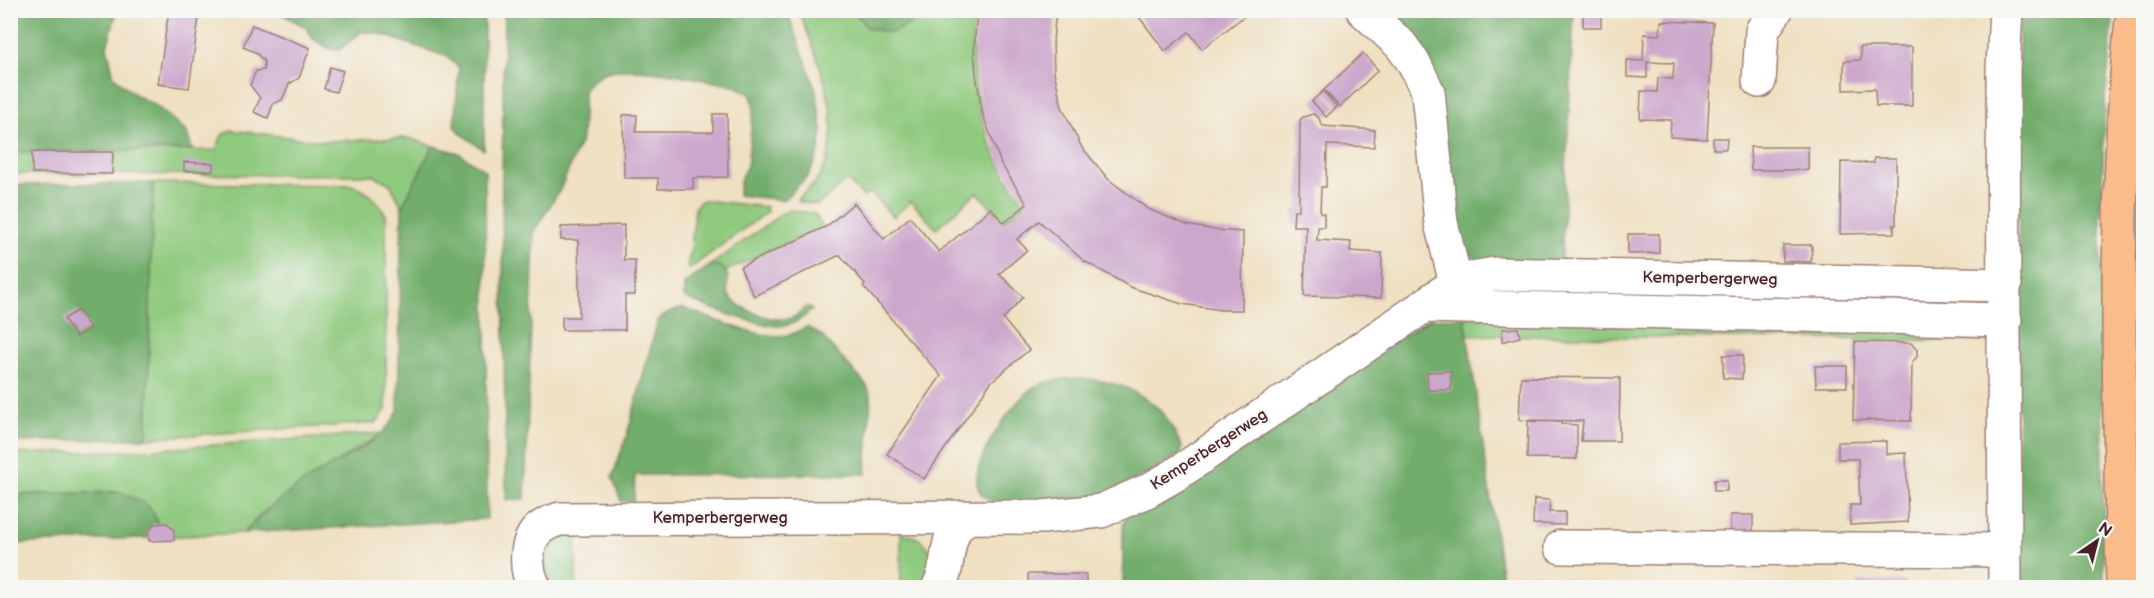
<svg xmlns="http://www.w3.org/2000/svg" width="2154" height="598" font-family="'Balsamiq Sans',sans-serif">
<style>
.green{fill:#8ec97d;stroke:#6c7454;stroke-width:1.5}
.forest{fill:#72ad6c;stroke:#5e664c;stroke-width:1.5}
.building{fill:#cca7cc}
.lines{fill:none;stroke-linecap:round;stroke-linejoin:round}
.minor-casing{stroke:#9c8076;stroke-width:36}
.major-casing{stroke:#9c8076;stroke-width:36}
.minor{stroke:#fff;stroke-width:33}
.major{stroke:#fabc8b;stroke-width:33}
.labels{text-anchor:middle;dominant-baseline:central;stroke-width:4.5;stroke-linejoin:round;paint-order:stroke}
.street-label{font-size:16px;fill:#4a1f2b;stroke:#f6f6f2}
</style>
<rect width="100%" height="100%" fill="#f6f6f2"/>
<filter id="ink" filterUnits="userSpaceOnUse"><feTurbulence type="fractalNoise" baseFrequency=".0167" numOctaves="2"/><feDisplacementMap in="SourceGraphic" scale="12" xChannelSelector="R" yChannelSelector="G"/><feConvolveMatrix kernelMatrix="1 2 1 2 8 2 1 2 1" color-interpolation-filters="sRGB"/></filter>
<filter id="wash" filterUnits="userSpaceOnUse"><feTurbulence type="fractalNoise" baseFrequency=".008" numOctaves="4" result="noise"/><feDisplacementMap in="SourceGraphic" scale="24" xChannelSelector="R" yChannelSelector="G"/><feGaussianBlur stdDeviation="1.35" result="paint"/><feColorMatrix in="noise" values="0 0 0 0 0 0 0 0 0 0 0 0 0 0 0 0 0 1.4 0 .05"/><feComposite in="paint" operator="in"/></filter>
<g filter="url(#wash)">
<rect width="100%" height="100%" fill="#efe0c1"/>
<g class="green">
<path d="M799,11H854L867,28L915,21L925,11H974C967,80 981,148 1025,204L1004,221L977,192L936,229L911,201L893,217L870,192L864,197L847,180L818,205L799,202L798,199C804,193 813,186 818,179C850,128 818,61 799,11Z"/>
<path d="M2143,92L2144,587L2141,588L2138,216L2140,135Z"/>
<path d="M231,130L322,141L408,138L433,146L402,207L390,184L373,175L11,174L10,152L216,150L222,135Z"/>
<path d="M153,183L354,185C369,193 378,200 386,215V409L376,423L147,438Z"/>
<path d="M10,185H13L17,442H11Z"/>
<path d="M704,200L766,207L767,212L689,269L687,265L691,251L695,207L699,202Z"/>
<path d="M791,210L815,214L822,226L726,271L717,265H711L783,213Z"/>
<path d="M1465,317L1987,332L1992,341L1468,335Z"/>
<path d="M383,433L308,480L262,513L244,533L161,537L117,492L11,495L10,454L145,450Z"/>
<path d="M566,533H576V587H560C537,571 543,546 566,533Z"/>
<path d="M901,533C915,535 932,543 932,560C931,566 928,573 926,579L914,587L901,588Z"/>
</g>
<g class="forest">
<path d="M10,11H117L107,46L114,77L137,96L155,105L187,132L192,150L11,152Z"/>
<path d="M276,11H484V150L464,136L454,126L459,68L448,57L377,33L361,32L339,50L330,49L313,39L306,27Z"/>
<path d="M504,11H787L816,90L822,130L819,152L808,176L783,200L738,195L741,177L747,166L754,104L750,94L738,87C704,80 639,64 606,72C597,75 590,82 584,89L582,138L560,190L534,231L525,499L506,500L502,187Z"/>
<path d="M854,11H925L915,21L892,33L867,28Z"/>
<path d="M1379,11H1574L1561,267L1480,262L1460,246L1442,151Z"/>
<path d="M2019,11H2114L2105,101L2101,214L2104,587H2018Z"/>
<path d="M433,146L459,153L485,171L487,519L244,533C264,510 283,497 307,480C337,460 383,444 398,411L402,207Z"/>
<path d="M153,183L147,438L17,442L13,185Z"/>
<path d="M711,265C716,265 720,265 724,269C732,276 724,288 729,296C739,310 775,323 791,318C797,316 802,311 806,307H809L812,310C805,316 797,323 788,325C765,330 706,307 684,297V284Z"/>
<path d="M683,308C711,318 759,340 789,335C795,333 801,330 807,327L821,335L867,386L871,396L866,474L635,475L634,501H621L612,477L627,435L658,320L670,312Z"/>
<path d="M1465,317L1503,587H1123V526L1126,517L1430,318Z"/>
<path d="M1080,378C1112,381 1142,389 1164,415C1171,424 1177,437 1182,447L1181,454C1147,474 1110,496 1070,501C1046,504 1020,502 995,503C991,500 983,497 980,492C965,468 1012,403 1031,389C1045,380 1064,379 1080,378Z"/>
<path d="M117,492C150,504 152,502 161,537L11,544L10,495Z"/>
</g>
<g id="blocks">
<g class="building">
<path d="M169,10H200L189,88L158,84Z"/>
<path d="M977,10H1056L1053,41L1054,72L1062,107L1081,146L1108,179L1148,209L1187,225L1215,230L1243,232L1242,310H1221L1182,304L1130,287L1084,261L1039,221L1017,239L1027,250L999,274L1023,297L1003,319L1029,350L991,382L924,479L887,454L941,376L863,286L865,284L840,255L754,296L740,267L827,226L854,203L884,239L910,217L939,252L991,208L1004,223L1027,204L1001,164L982,112L976,74L974,52Z"/>
<path d="M1147,10H1252L1202,49L1189,32L1165,51L1139,17Z"/>
<path d="M1583,13L1601,14V27H1583Z"/>
<path d="M1661,21L1713,23L1707,139L1670,137L1671,120L1640,119L1641,91L1657,92L1658,78L1673,79L1674,63L1647,62V78L1627,77V60L1643,61L1644,34L1660,35Z"/>
<path d="M252,25L310,48L299,78L289,84L282,100L273,104L268,118L254,112L260,98L250,85L256,71L264,70V61L255,52L243,47Z"/>
<path d="M1860,47H1912V106H1876L1875,89L1844,90V61L1861,60Z"/>
<path d="M1363,53L1378,70L1340,107L1324,90Z"/>
<path d="M330,67L343,71L336,92L324,89Z"/>
<path d="M1323,91L1337,107L1326,117L1312,101Z"/>
<path d="M713,114H727L728,177L693,178V189H658V178H624L623,115H637L636,132H713Z"/>
<path d="M1313,114L1318,117L1323,126L1375,130L1374,147L1327,145L1326,187H1321L1320,213L1324,214V227H1318L1317,240L1351,242L1350,251L1382,253L1381,298L1304,296L1306,226H1293L1294,210H1299L1300,120L1303,117Z"/>
<path d="M1713,138H1727L1726,149H1713Z"/>
<path d="M1750,147H1808V170H1751Z"/>
<path d="M32,152H113L112,174L32,173Z"/>
<path d="M1874,158H1896V225H1894V233L1840,234L1841,162L1874,163Z"/>
<path d="M184,162L213,163V171H184Z"/>
<path d="M624,225V260H635V295H625V330H562V317H579V278L578,240H561V227Z"/>
<path d="M1628,234H1659V253L1628,254Z"/>
<path d="M1783,245H1812L1811,262L1783,261Z"/>
<path d="M78,310L90,328L76,337L64,319Z"/>
<path d="M1518,328L1520,337L1502,342V329Z"/>
<path d="M1855,342L1911,343L1917,350V357L1912,362L1911,421L1853,420Z"/>
<path d="M1723,355H1743L1742,379L1723,378Z"/>
<path d="M1815,366H1847V387H1816Z"/>
<path d="M1451,371V390H1428L1427,372Z"/>
<path d="M1521,377L1620,378L1619,441H1581L1583,421L1519,420Z"/>
<path d="M1528,421L1561,422V424L1577,425V459L1527,458Z"/>
<path d="M1886,441V454L1906,453L1908,522L1850,525V505H1860L1858,459H1838V442Z"/>
<rect x="1714" y="480" width="13" height="11"/>
<path d="M1534,499L1550,500L1549,512H1565V525L1533,524Z"/>
<rect x="1730" y="515" width="23" height="20"/>
<path d="M167,523L174,530V540L149,541L148,531L154,524Z"/>
<rect x="1028" y="574" width="58" height="14"/>
<path d="M1572,579V588H1529V581Z"/>
<path d="M1906,581V588H1858V582Z"/>
<path d="M1742,583L1777,586V588H1742Z"/>
</g>
</g>
</g>
<g filter="url(#ink)">
<use href="#blocks" fill-opacity="0" stroke="#9c8076" stroke-width="1.5"/>
<g class="lines">
<defs>
<g id="minor">
<path d="M1363,10L1401,45L1414,63L1428,92L1441,223L1456,283L1455,305"/>
<path d="M1759,81L1762,31L1776,10"/>
<path d="M1424,306C1450,286 1462,279 1494,274L2005,285"/>
<path d="M1561,547L2005,550"/>
<path d="M535,588C525,571 524,543 539,529C545,524 553,521 560,519L1042,517L1101,511L1147,491L1175,475L1424,306L2005,320"/>
<path d="M938,588C950,568 945,544 956,528C959,524 963,521 966,518"/>
<path d="M2005,588L2003,69L2006,10"/>
</g>
<path id="major" d="M2123,588C2120,395 2112,202 2133,10"/>
</defs>
<use href="#minor" class="minor-casing"/>
<use href="#major" class="major-casing"/>
<use href="#minor" class="minor"/>
<use href="#major" class="major"/>
</g>
</g>
<g class="labels">
<g class="street-label">
<text transform="translate(1710 279) rotate(1)">Kemperbergerweg</text>
<text transform="translate(1209 450) rotate(-33)">Kemperbergerweg</text>
<text x="720" y="518">Kemperbergerweg</text>
</g>
</g>
<rect width="2154" height="598" fill="none" stroke="#f6f6f2" stroke-width="36"/>
<g transform="translate(2097 541) rotate(35)" stroke="#f6f6f2" stroke-width="4.5" paint-order="stroke">
<path d="M0-4.5L10 22L0 15L-10 22Z" fill="#4a1f2b"/>
<text y="-9" font-size="16" font-weight="bold" text-anchor="middle" fill="#4a1f2b">N</text>
</g>
</svg>
